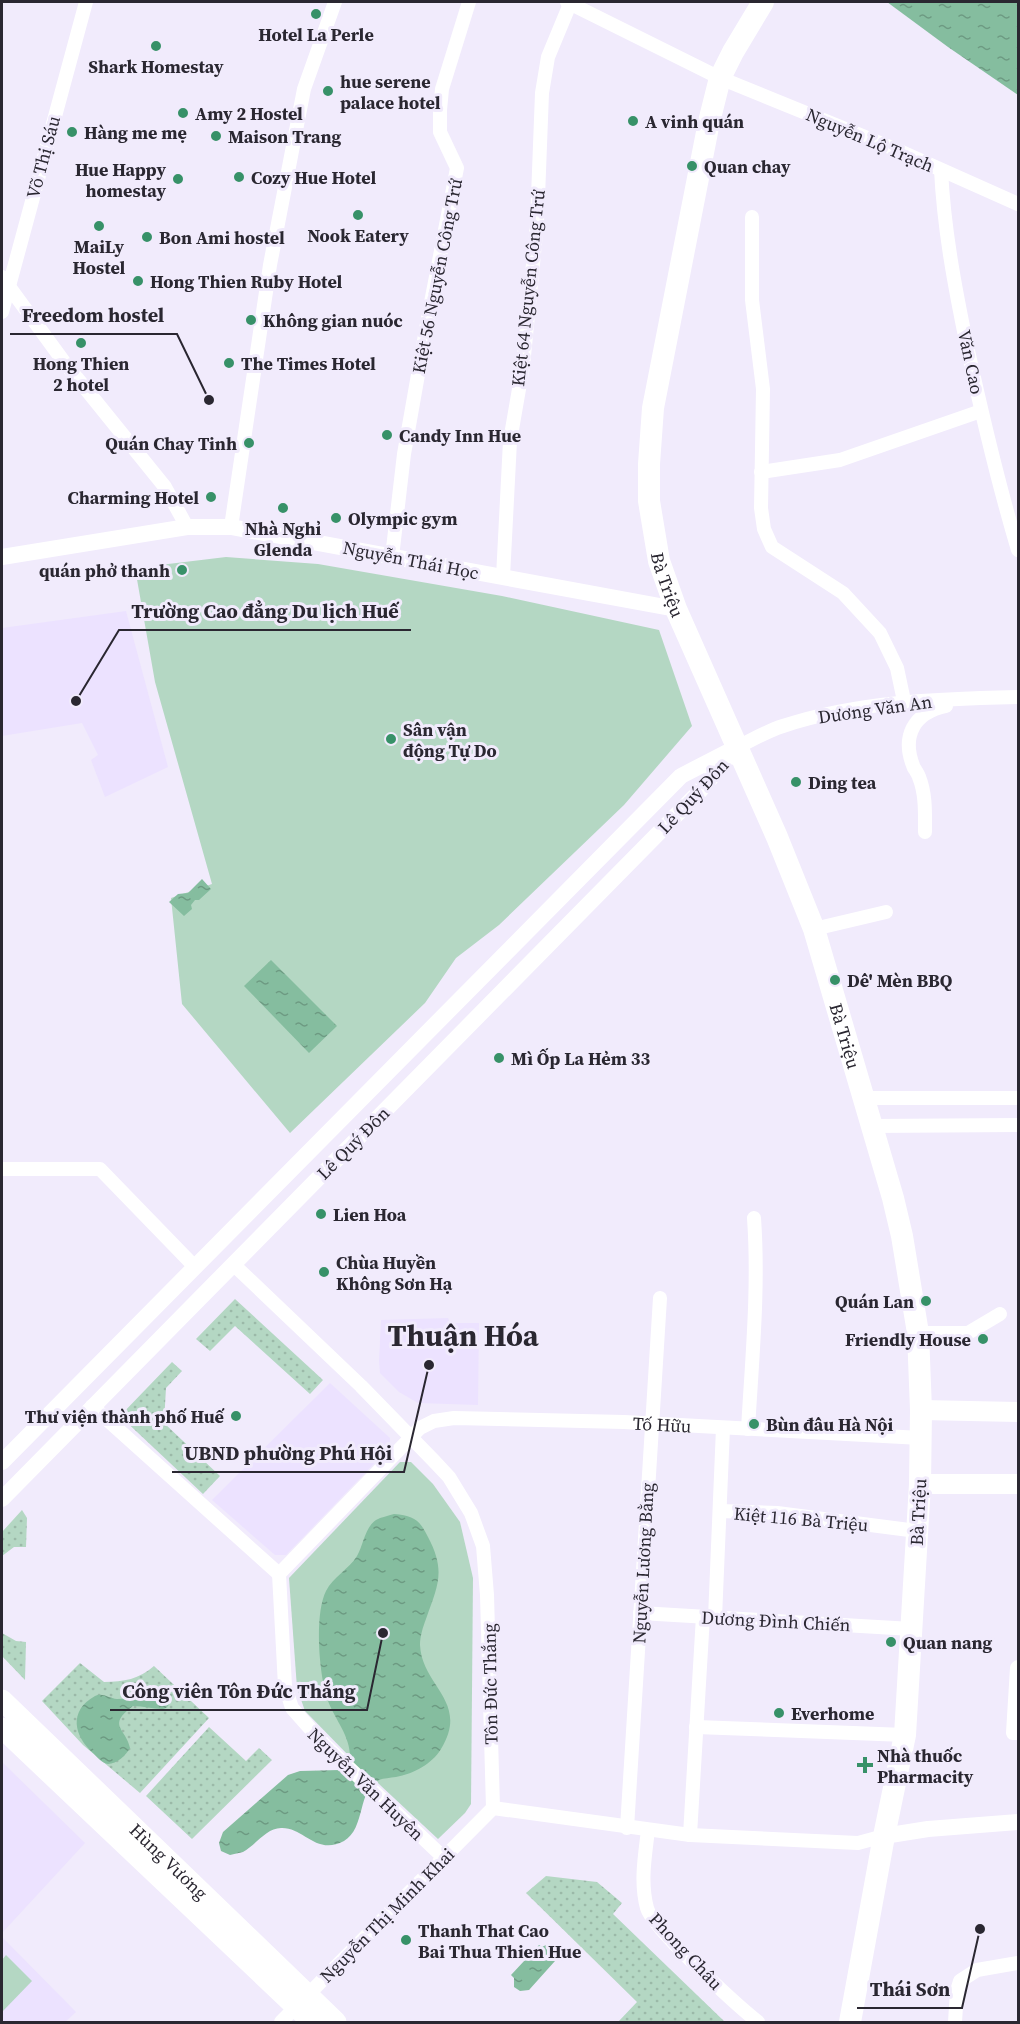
<svg xmlns="http://www.w3.org/2000/svg" width="1020" height="2024" font-family="'Source Serif 4',serif">
<style>
.built{fill:#ece2ff}
.grass{fill:url(#grass-dots)}
.park{fill:#b4d7c3}
.water{fill:url(#water-ripples)}
.lines{fill:none;stroke-linecap:round;stroke-linejoin:round}
.minor{stroke:#fff;stroke-width:14}
.tertiary{stroke:#fff;stroke-width:16}
.secondary{stroke:#fff;stroke-width:20}
.primary{stroke:#fff;stroke-width:21}
.trunk{stroke:#fff;stroke-width:22}
.poi-dot{fill:#379168;stroke:#f1ebfc;stroke-width:2}
.labels{text-anchor:middle;dominant-baseline:central;stroke-width:6;stroke-linejoin:round;paint-order:stroke}
.poi-label{font-size:18px;font-weight:bold;fill:#2a2731;stroke:#f1ebfc;text-anchor:start}
.street-label{font-size:18px;fill:#2a2731;stroke:#f1ebfc}
.town-label{font-size:30px;font-weight:bold;fill:#2a2731;stroke:#f1ebfc}
.leader{fill:none;stroke:#2a2731;stroke-width:2}
.callout-dot{fill:#2a2731;stroke:#f1ebfc;stroke-width:2}
.callout-label{font-size:20px;text-anchor:middle;font-weight:bold;fill:#2a2731;stroke:#f1ebfc;stroke-width:6;stroke-linejoin:round;paint-order:stroke}
</style>
<defs>
<pattern id="grass-dots" width="8" height="8" patternUnits="userSpaceOnUse" patternTransform="scale(1.5)"><rect width="8" height="8" fill="#b4d7c3"/><path d="M2 2h.1M6 6h.1" fill="none" stroke="#9bb9a8" stroke-width="1.8" stroke-linecap="round"/></pattern>
<pattern id="water-ripples" width="26" height="14" patternUnits="userSpaceOnUse" patternTransform="scale(1.5)"><rect width="26" height="14" fill="#85bd9f"/><path d="M2 4q2-2 4 0t4 0M15 11q2-2 4 0t4 0" fill="none" stroke="#6d9a82"/></pattern>
</defs>
<rect width="100%" height="100%" fill="#f1ebfc"/>
<g class="built">
<path d="M126,611L168,767L105,797L91,760L98,755L82,723L2,736V628Z"/>
<path d="M448,1318L450,1323H479L478,1405L418,1403L399,1392L380,1373L379,1361L381,1320Z"/>
<path d="M330,1383L390,1438V1447L286,1555H275L212,1500Z"/>
<path d="M2,1762L85,1843L2,1933Z"/>
<path d="M2,1937L76,2012L65,2022H2Z"/>
</g>
<g class="grass">
<path d="M235,1299L323,1380L310,1394L235,1326L210,1351L196,1339Z"/>
<path d="M172,1362L182,1371L166,1388L164,1423L220,1476L203,1494L120,1416Z"/>
<path d="M22,1510L27,1518L26,1547H14L2,1556V1532Z"/>
<path d="M2,1633L16,1641L26,1642L25,1680L2,1656Z"/>
<path d="M80,1663L104,1682C124,1682 139,1679 154,1666L209,1718L140,1793L83,1745L42,1701Z"/>
<path d="M209,1727L246,1761L259,1748L272,1760L192,1839L146,1796Z"/>
<path d="M546,1876L597,1882L622,1903L613,1914L725,2022H618L637,2002L526,1893Z"/>
</g>
<g class="park">
<path d="M226,557L318,564L502,596L659,630L692,726L624,805L499,925L456,958L425,1003L290,1133L182,1004L171,898L212,884L155,682L135,568Z"/>
<path d="M400,1462H411L433,1484L460,1522L473,1578L471,1804L465,1813L438,1839L350,1757L305,1711L297,1688L289,1578Z"/>
<path d="M6,1955L32,1981L2,2012V1960Z"/>
</g>
<g class="water">
<path d="M887,2H1018V95L948,47Z"/>
<path d="M202,879L211,889L199,900H195L191,905L192,909L184,916L169,902L178,894L188,893Z"/>
<path d="M271,960L337,1026L309,1053L244,986Z"/>
<path d="M394,1514C414,1516 419,1519 428,1537C446,1571 438,1585 426,1619C423,1627 420,1636 420,1645C422,1687 470,1701 441,1749C432,1764 413,1774 396,1777C390,1778 384,1778 379,1780C357,1790 366,1828 344,1841C316,1856 304,1827 281,1828C266,1828 255,1846 243,1852C239,1853 234,1854 230,1855L221,1851L219,1843L223,1832L288,1775L300,1771L340,1770L350,1760C351,1736 336,1722 328,1701C319,1676 314,1615 326,1591C333,1577 349,1569 357,1556C363,1546 365,1527 376,1520C381,1517 388,1516 394,1514Z"/>
<path d="M162,1688C171,1692 174,1708 162,1709C153,1709 143,1706 133,1706C106,1726 126,1728 130,1748C126,1755 117,1764 108,1764C102,1763 97,1757 93,1753C74,1736 68,1711 95,1696C102,1692 109,1698 117,1699C133,1699 147,1691 162,1688Z"/>
<path d="M539,1945L542,1947L546,1945L554,1950L555,1961L529,1990L520,1991L514,1987V1978L511,1975Z"/>
</g>
<g class="lines">
<g class="minor">
<path d="M567,2L720,78L897,150L1018,204"/>
<path d="M941,170C944,230 955,288 967,346C982,415 998,483 1018,550"/>
<path d="M752,217V300L763,389L761,508L764,529L772,547L843,593L880,633L897,668L904,701"/>
<path d="M2,277L64,362L165,487L187,527"/>
<path d="M2,312L86,2"/>
<path d="M761,472L840,460L981,411"/>
<path d="M231,527L270,265L304,89L335,2"/>
<path d="M392,557L404,454L428,318L457,168L440,132V110L442,89L469,2"/>
<path d="M503,577L510,441L523,366L537,223L542,93L548,57L570,4"/>
<path d="M737,747C752,740 767,731 783,726C859,701 939,699 1018,697"/>
<path d="M925,832C925,814 926,794 919,777C919,776 915,769 914,768C901,737 913,713 946,706"/>
<path d="M814,929L886,912"/>
<path d="M863,1098H1018"/>
<path d="M870,1126L1018,1125"/>
<path d="M2,1169H100L195,1267"/>
<path d="M233,1264L361,1386L434,1461L449,1477L471,1513L483,1546L487,1595L493,1808"/>
<path d="M918,1333H968L1000,1314"/>
<path d="M92,1406L279,1574"/>
<path d="M748,1429C752,1359 759,1288 754,1218"/>
<path d="M720,1511L777,1513L917,1531"/>
<path d="M640,1613L912,1629"/>
<path d="M715,1618L723,1428"/>
<path d="M1018,1667L1017,1668L1013,1733H1018"/>
<path d="M696,1727L905,1735"/>
<path d="M493,1808L690,1835L858,1843L884,1836"/>
<path d="M627,1828L660,1298"/>
<path d="M648,1830C645,1856 640,1882 647,1908C652,1928 738,2006 758,2022"/>
<path d="M690,1835L703,1616"/>
<path id="s1" d="M444,1858L323,1743L292,1708L285,1686L279,1574L420,1428L434,1421L454,1418L624,1422L921,1438"/>
<path d="M281,2022L493,1808"/>
<path d="M955,2022L957,1991L960,1981L977,1970L1018,1963"/>
</g>
<g class="tertiary">
<path d="M2,557L187,527H231L676,609"/>
<path d="M2,1462L681,776L737,747L698,793L2,1499"/>
<path d="M884,1836L928,1829L1018,1822"/>
</g>
<g class="secondary">
<path d="M921,1410L1018,1412"/>
<path d="M920,1484H1018"/>
</g>
<g class="primary">
<path id="s2" d="M2,1700L336,2022"/>
<path d="M2,1728L312,2022"/>
</g>
<path class="trunk" id="s3" d="M763,2L733,52L720,78L709,122L653,408L649,464V501L659,561L676,609L777,837L814,929L893,1198L902,1236L918,1333L921,1410L920,1484L905,1735L884,1836L850,2022"/>
</g>
<g class="poi-dot">
<circle cx="316" cy="14" r="6"/>
<circle cx="156" cy="46" r="6"/>
<circle cx="328" cy="91" r="6"/>
<circle cx="183" cy="113" r="6"/>
<circle cx="633" cy="121" r="6"/>
<circle cx="72" cy="132" r="6"/>
<circle cx="216" cy="136" r="6"/>
<circle cx="692" cy="166" r="6"/>
<circle cx="239" cy="177" r="6"/>
<circle cx="178" cy="179" r="6"/>
<circle cx="358" cy="215" r="6"/>
<circle cx="99" cy="226" r="6"/>
<circle cx="147" cy="237" r="6"/>
<circle cx="138" cy="281" r="6"/>
<circle cx="251" cy="320" r="6"/>
<circle cx="81" cy="343" r="6"/>
<circle cx="229" cy="363" r="6"/>
<circle cx="387" cy="435" r="6"/>
<circle cx="249" cy="443" r="6"/>
<circle cx="211" cy="497" r="6"/>
<circle cx="283" cy="508" r="6"/>
<circle cx="336" cy="518" r="6"/>
<circle cx="182" cy="570" r="6"/>
<circle cx="391" cy="739" r="6"/>
<circle cx="796" cy="782" r="6"/>
<circle cx="835" cy="980" r="6"/>
<circle cx="499" cy="1058" r="6"/>
<circle cx="321" cy="1214" r="6"/>
<circle cx="324" cy="1272" r="6"/>
<circle cx="926" cy="1301" r="6"/>
<circle cx="983" cy="1339" r="6"/>
<circle cx="236" cy="1416" r="6"/>
<circle cx="754" cy="1424" r="6"/>
<circle cx="891" cy="1642" r="6"/>
<circle cx="779" cy="1713" r="6"/>
<path d="M862 1756h6v6h6v6h-6v6h-6v-6h-6v-6h6z"/>
<circle cx="406" cy="1940" r="6"/>
</g>
<g class="labels">
<g class="poi-label">
<text x="316" y="34" text-anchor="middle">Hotel La Perle</text>
<text x="156" y="66" text-anchor="middle">Shark Homestay</text>
<text x="340" y="81">hue serene<tspan x="340" dy="21">palace hotel</tspan></text>
<text x="195" y="113">Amy 2 Hostel</text>
<text x="645" y="121">A vinh quán</text>
<text x="84" y="132">Hàng me mẹ</text>
<text x="228" y="136">Maison Trang</text>
<text x="704" y="166">Quan chay</text>
<text x="166" y="169" text-anchor="end">Hue Happy<tspan x="166" dy="21">homestay</tspan></text>
<text x="251" y="177">Cozy Hue Hotel</text>
<text x="358" y="235" text-anchor="middle">Nook Eatery</text>
<text x="159" y="237">Bon Ami hostel</text>
<text x="99" y="246" text-anchor="middle">MaiLy<tspan x="99" dy="21">Hostel</tspan></text>
<text x="150" y="281">Hong Thien Ruby Hotel</text>
<text x="263" y="320">Không gian nuóc</text>
<text x="81" y="363" text-anchor="middle">Hong Thien<tspan x="81" dy="21">2 hotel</tspan></text>
<text x="241" y="363">The Times Hotel</text>
<text x="399" y="435">Candy Inn Hue</text>
<text x="237" y="443" text-anchor="end">Quán Chay Tinh</text>
<text x="199" y="497" text-anchor="end">Charming Hotel</text>
<text x="348" y="518">Olympic gym</text>
<text x="283" y="528" text-anchor="middle">Nhà Nghỉ<tspan x="283" dy="21">Glenda</tspan></text>
<text x="170" y="570" text-anchor="end">quán phở thanh</text>
<text x="403" y="729">Sân vận<tspan x="403" dy="21">động Tự Do</tspan></text>
<text x="808" y="782">Ding tea</text>
<text x="847" y="980">Dê' Mèn BBQ</text>
<text x="511" y="1058">Mì Ốp La Hẻm 33</text>
<text x="333" y="1214">Lien Hoa</text>
<text x="336" y="1262">Chùa Huyền<tspan x="336" dy="21">Không Sơn Hạ</tspan></text>
<text x="914" y="1301" text-anchor="end">Quán Lan</text>
<text x="971" y="1339" text-anchor="end">Friendly House</text>
<text x="224" y="1416" text-anchor="end">Thư viện thành phố Huế</text>
<text x="766" y="1424">Bùn đâu Hà Nội</text>
<text x="903" y="1642">Quan nang</text>
<text x="791" y="1713">Everhome</text>
<text x="877" y="1755">Nhà thuốc<tspan x="877" dy="21">Pharmacity</tspan></text>
<text x="418" y="1930">Thanh That Cao<tspan x="418" dy="21">Bai Thua Thien Hue</tspan></text>
</g>
<g class="street-label">
<text transform="translate(870 140) rotate(23)">Nguyễn Lộ Trạch</text>
<text transform="translate(43 157) rotate(-75)">Võ Thị Sáu</text>
<text transform="translate(437 276) rotate(-79)">Kiệt 56 Nguyễn Công Trứ</text>
<text transform="translate(528 288) rotate(-84)">Kiệt 64 Nguyễn Công Trứ</text>
<text transform="translate(971 362) rotate(78)">Văn Cao</text>
<text transform="translate(411 560) rotate(11)">Nguyễn Thái Học</text>
<text stroke="none"><textPath href="#s3" startOffset="603">Bà Triệu</textPath></text>
<text transform="translate(875 709) rotate(-8)">Dương Văn An</text>
<text transform="translate(693 796) rotate(-47)">Lê Quý Đôn</text>
<text stroke="none"><textPath href="#s3" startOffset="1089">Bà Triệu</textPath></text>
<text transform="translate(353 1143) rotate(-45)">Lê Quý Đôn</text>
<text stroke="none"><textPath href="#s1" startOffset="796">Tố Hữu</textPath></text>
<text transform="translate(918 1512) rotate(-87)">Bà Triệu</text>
<text transform="translate(801 1519) rotate(5)">Kiệt 116 Bà Triệu</text>
<text transform="translate(643 1563) rotate(-87)">Nguyễn Lương Bằng</text>
<text transform="translate(776 1621) rotate(3)">Dương Đình Chiến</text>
<text transform="translate(490 1684) rotate(-91)">Tôn Đức Thắng</text>
<text transform="translate(366 1784) rotate(44)">Nguyễn Văn Huyên</text>
<text stroke="none"><textPath href="#s2" startOffset="232">Hùng Vương</textPath></text>
<text transform="translate(387 1915) rotate(-45)">Nguyễn Thị Minh Khai</text>
<text transform="translate(686 1951) rotate(47)">Phong Châu</text>
</g>
<g class="town-label">
<text x="463" y="1335">Thuận Hóa</text>
</g>
</g>
<path class="leader" d="M209 400L177 334H10M76 701L119 630H411M429 1365L404 1472H172M383 1633L367 1710H110M980 1929L962 2008H857"/>
<g class="callout-dot">
<circle cx="209" cy="400" r="6"/>
<circle cx="76" cy="701" r="6"/>
<circle cx="429" cy="1365" r="6"/>
<circle cx="383" cy="1633" r="6"/>
<circle cx="980" cy="1929" r="6"/>
</g>
<g class="callout-label">
<text x="93" y="322">Freedom hostel</text>
<text x="265" y="618">Trường Cao đẳng Du lịch Huế</text>
<text x="288" y="1460">UBND phường Phú Hội</text>
<text x="239" y="1698">Công viên Tôn Đức Thắng</text>
<text x="910" y="1996">Thái Sơn</text>
</g>
<rect width="1020" height="2024" fill="none" stroke="#2a2731" stroke-width="6"/>
</svg>
